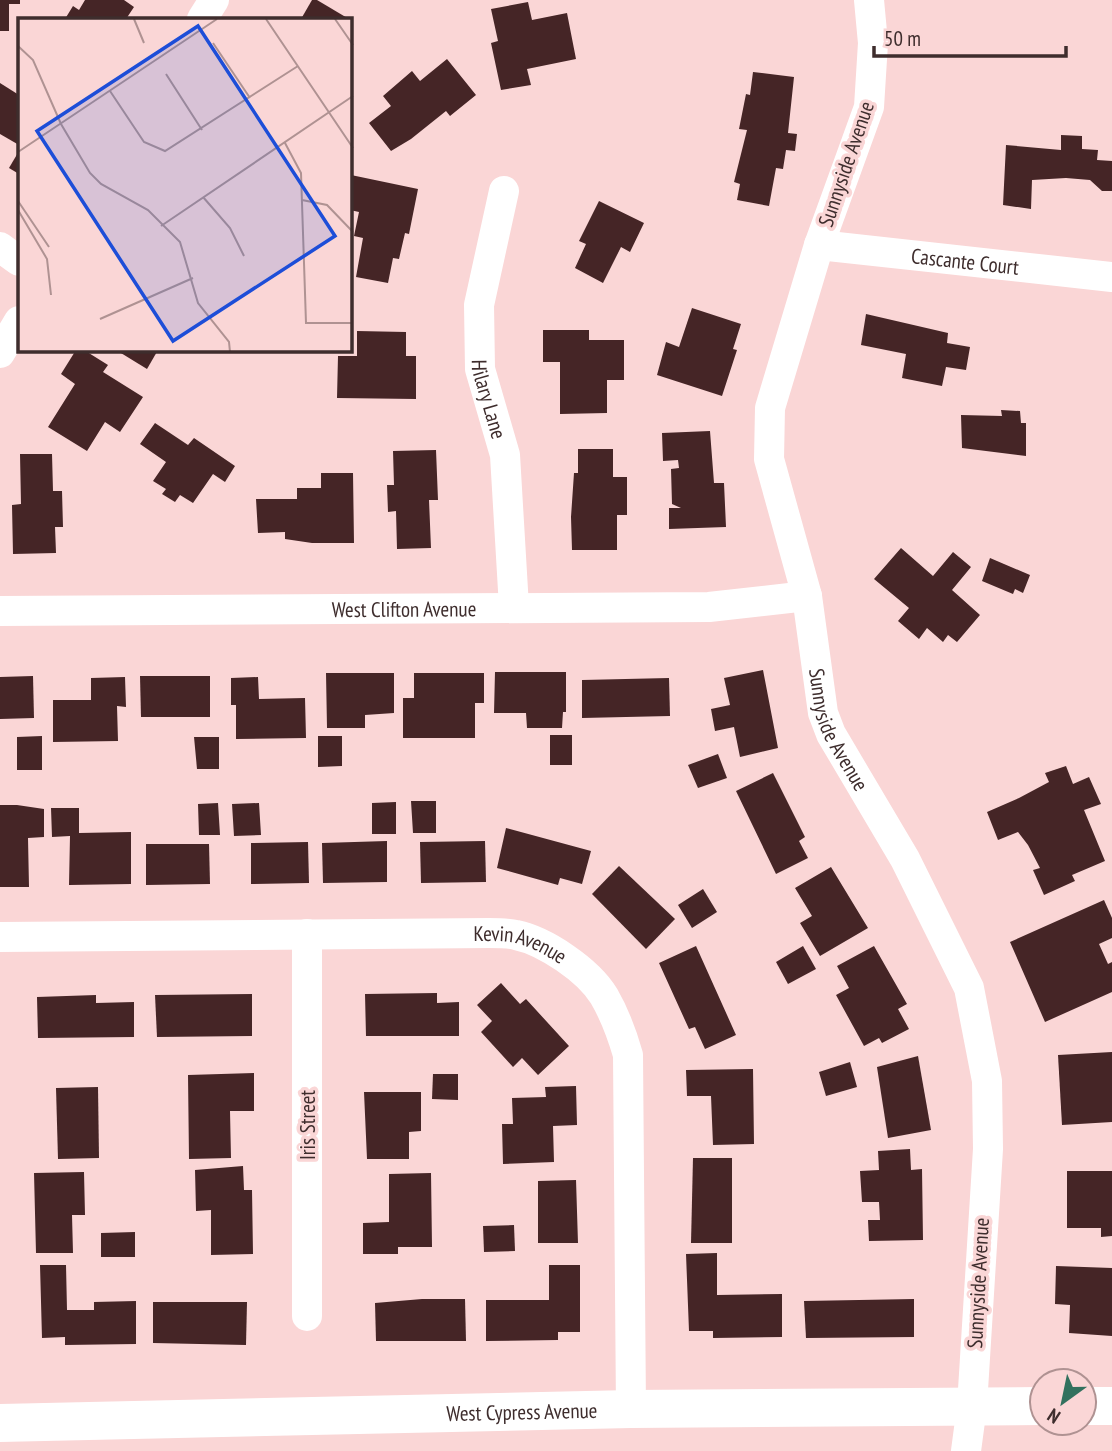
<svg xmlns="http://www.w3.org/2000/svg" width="1112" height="1451" font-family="'PT Sans Narrow',sans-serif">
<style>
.building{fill:#452526}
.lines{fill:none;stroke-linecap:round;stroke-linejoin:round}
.street{stroke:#fff;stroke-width:30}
.secondary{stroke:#fff;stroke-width:38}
.labels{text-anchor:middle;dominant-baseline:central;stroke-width:7;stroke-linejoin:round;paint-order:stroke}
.street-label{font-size:21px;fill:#3e2d2d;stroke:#fad6d6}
.inset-road{fill:none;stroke:#af9292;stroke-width:2}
.view{fill:#1d4ed8;fill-opacity:0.15;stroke:#1d4ed8;stroke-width:3.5}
.inset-edge{fill:none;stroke:#3e2d2d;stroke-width:3.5}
</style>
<rect width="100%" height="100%" fill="#fad6d6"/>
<g class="building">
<path d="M0,0H20V4H9V31H0Z"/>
<path d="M85,0H124L134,7L126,19H65L73,6L79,10Z"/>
<path d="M312,0H317L349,19H301Z"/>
<path d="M528,2L532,20L567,13L576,59L527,69L531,85L501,90L491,43L498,41L491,9Z"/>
<path d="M447,59L476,95L450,116L446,111L411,139L391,151L369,123L391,106L383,96L412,71L420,81Z"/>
<path d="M753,72L794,77L788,133L797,134L795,151L786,150L783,169L776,168L769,206L737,200L740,184L734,182L747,130L739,129L746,94L750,95Z"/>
<path d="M0,83L19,95V145L0,134Z"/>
<path d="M1061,135L1082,136V149L1098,150L1097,160L1112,161V191H1102L1090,180L1066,178L1032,180L1031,209L1003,205L1006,145L1061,150Z"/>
<path d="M19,151V174L9,168Z"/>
<path d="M351,175L418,189L409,234L405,233L399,259L393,258L388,283L356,277L363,238L354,236L359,212L350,210Z"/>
<path d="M599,201L644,223L630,252L621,247L603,283L575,268L586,244L579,241Z"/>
<path d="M692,308L741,324L733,349L737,350L722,396L657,375L666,342L679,347Z"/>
<path d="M866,314L948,333L947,343L970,347L966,370L946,367L942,386L902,378L906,354L861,345Z"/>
<path d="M543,330H589V340H624V380H607V413L560,414V362H543Z"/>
<path d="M357,331L406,332V356H416V399L337,398L338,356H357Z"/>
<path d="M76,350H84L108,365L103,372L143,397L120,432L105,422L87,451L48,427L75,384L61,374Z"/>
<path d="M116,350H158L147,369Z"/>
<path d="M1001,410L1020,411L1021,423H1026V456L962,448L961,415L1002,416Z"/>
<path d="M155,423L188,445L194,438L235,466L225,482L213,474L193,503L180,495L175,502L162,494L166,489L153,481L166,462L140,444Z"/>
<path d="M710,431L714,483H724L726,527L669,529V508H681L672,504L671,469L679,468L678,460L663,461L662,433Z"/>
<path d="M578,449H613V477H627V515H617V550H572L571,517L574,473H578Z"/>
<path d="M436,450L438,500H429L431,548L397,549L396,511L388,512L387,485H394L393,451Z"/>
<path d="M20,454H52L53,491H62L63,527H55L56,553L13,554L12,505L21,504Z"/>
<path d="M321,473H353L354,543H312L285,539V532L258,533L256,499H297V488H321Z"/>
<path d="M901,548L933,576L953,552L971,567L952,590L980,615L957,642L948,635L943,642L927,628L919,639L898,621L909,608L874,579Z"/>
<path d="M990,558L1030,575L1023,593L1015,589L1013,594L982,581Z"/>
<path d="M763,670L778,748L740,757L734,727L715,731L711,709L730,705L724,678Z"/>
<path d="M495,672H566V712H563L562,728H527L526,713H494Z"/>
<path d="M326,673H394V713L365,715V728H327Z"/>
<path d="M414,673H484V703H475V738H403V698H414Z"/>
<path d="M33,676L34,718L0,719V677Z"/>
<path d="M140,676H210V717H141Z"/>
<path d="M125,677L126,707L117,706L118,741L53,742V700H91V678Z"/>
<path d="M258,677L259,699L305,698L306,738L236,739V705H231V678Z"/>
<path d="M669,678L670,716L582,718V680Z"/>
<rect x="550" y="735" width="22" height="30"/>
<path d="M42,736V770H17V737Z"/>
<path d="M318,736H342V766L318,767Z"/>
<path d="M194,737H219V769H197Z"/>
<path d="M718,754L727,778L698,788L688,765Z"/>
<path d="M1066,766L1073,784L1089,777L1101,804L1084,810L1105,861L1072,875L1075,881L1044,895L1033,870L1040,868L1028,845L1018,832L998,840L987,812L1019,798L1049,782L1045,773Z"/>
<path d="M773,773L805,837L799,841L808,858L776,874L736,791Z"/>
<path d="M411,801H436V833H413Z"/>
<path d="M396,802V834H372V803Z"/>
<path d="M218,803L220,835H199L198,804Z"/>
<path d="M259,803L261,835L234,836L232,804Z"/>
<path d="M0,805H17L44,809V837L28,838L29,887H0Z"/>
<path d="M51,808H79V833L131,832V884L69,885L70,836L52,837Z"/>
<path d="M506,828L591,851L582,884L560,878L558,885L497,868Z"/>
<path d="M387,841V882L323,883L322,843Z"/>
<path d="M485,841L486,882L421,883L420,842Z"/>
<path d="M308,842L309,883L251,884V843Z"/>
<path d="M146,844H209L210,884L146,885Z"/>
<path d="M619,866L675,919L646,949L592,894Z"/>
<path d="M831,867L868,928L820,956L800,923L812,916L795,888Z"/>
<path d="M703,889L717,912L692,928L678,905Z"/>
<path d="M1104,900L1112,918V938L1099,944L1108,964L1112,962V992L1045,1022L1010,942Z"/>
<path d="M696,946L736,1035L705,1049L695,1027L689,1029L659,963Z"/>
<path d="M803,946L816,969L788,984L776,962Z"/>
<path d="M874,946L907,1004L898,1009L909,1029L882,1043L879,1038L864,1046L836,995L849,988L837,966Z"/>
<path d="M501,983L520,1004L526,999L569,1046L538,1075L522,1058L513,1067L481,1032L492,1021L477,1005Z"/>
<path d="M437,993V1003L459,1002V1036H366L365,994Z"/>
<path d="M252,994V1036L157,1037L155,995Z"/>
<path d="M96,995V1003L134,1002V1037L38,1038L37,997Z"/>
<path d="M1112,1052V1122L1062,1125L1058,1055Z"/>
<path d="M918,1056L931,1130L888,1138L877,1067Z"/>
<path d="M850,1062L857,1087L826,1096L819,1072Z"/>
<path d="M753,1069L754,1144L713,1145L711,1096H687L686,1070Z"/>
<path d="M254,1073V1111H230L231,1158L189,1159L188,1075Z"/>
<path d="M433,1074H458V1100L432,1099Z"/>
<path d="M576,1086L577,1125L553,1126L554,1162L503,1164L502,1124H513L512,1098L546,1097L545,1087Z"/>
<path d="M98,1087L99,1158L58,1159L56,1088Z"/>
<path d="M364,1092H421V1131L409,1132V1159H367Z"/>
<path d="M910,1149L911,1170L922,1169L923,1240L869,1241L868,1220H880L879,1202H862L860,1171L879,1170L878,1151Z"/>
<path d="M693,1158H732V1243H691Z"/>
<path d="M243,1166L244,1190H252L253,1254L211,1255V1210L196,1211L195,1170Z"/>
<path d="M1067,1171H1112V1236L1101,1237V1228H1067Z"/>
<path d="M84,1172L85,1215H72L73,1253H36L34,1173Z"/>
<path d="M431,1173L432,1247H398V1254H363V1223L389,1222V1174Z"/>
<path d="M576,1180L578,1243H538V1181Z"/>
<path d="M514,1225L515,1251L484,1252L483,1226Z"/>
<path d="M135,1232V1257H101V1233Z"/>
<path d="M717,1253V1295L782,1294V1337L713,1338V1331H689L686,1254Z"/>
<path d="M40,1265H66L67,1310H94V1302L136,1301V1344L65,1345V1337L42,1338Z"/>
<path d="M549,1265H580V1332H558V1340L486,1341V1300H549Z"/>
<path d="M1056,1266L1112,1268V1336L1069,1333L1070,1305L1055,1304Z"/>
<path d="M422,1299H465L466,1341H376L375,1303Z"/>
<path d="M914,1299V1337L806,1338L804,1301Z"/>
<path d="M153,1302H247L246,1345L153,1343Z"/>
</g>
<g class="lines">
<g class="street">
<path id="s1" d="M869,0L873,43L869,107L819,245L770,408L769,459L807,596L823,713L831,734L905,859L969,988L987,1081L988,1149L972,1406L966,1451"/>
<path d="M202,19L214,0"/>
<path id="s2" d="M504,191L479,305L480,369L505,455L514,607"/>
<path id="s3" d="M819,245L1112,277"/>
<path d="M0,247L19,261"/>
<path d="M0,353L19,321"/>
<path id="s4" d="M0,611L709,607L807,596"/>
<path d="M307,934V1316"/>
<path id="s5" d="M0,937L489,933C498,933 508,933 516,935C545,941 588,970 604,996C615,1015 622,1034 628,1055L631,1409"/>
</g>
<g class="secondary">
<path d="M1084,1406H1112"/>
<path id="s6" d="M0,1423L631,1409L1042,1406"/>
</g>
</g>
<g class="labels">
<g class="street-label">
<text transform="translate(846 164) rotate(-71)">Sunnyside Avenue</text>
<text stroke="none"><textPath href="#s3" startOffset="147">Cascante Court</textPath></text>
<text stroke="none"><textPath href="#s2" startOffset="212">Hilary Lane</textPath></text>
<text stroke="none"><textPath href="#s4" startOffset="404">West Clifton Avenue</textPath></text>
<text stroke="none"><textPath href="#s1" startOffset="756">Sunnyside Avenue</textPath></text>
<text stroke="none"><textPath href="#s5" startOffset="522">Kevin Avenue</textPath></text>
<text transform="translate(307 1125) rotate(-90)">Iris Street</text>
<text transform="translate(978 1283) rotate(-87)">Sunnyside Avenue</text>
<text stroke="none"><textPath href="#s6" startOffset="522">West Cypress Avenue</textPath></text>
</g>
</g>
<g transform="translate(18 18)">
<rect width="334" height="334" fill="#fad6d6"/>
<path class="inset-road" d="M116,1L126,25M248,1L335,130M317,1L335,27M195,25L232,80M0,28L15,42L43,106L72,155L83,166L130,192L162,224L180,285L211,324L212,334M148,56L184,112M92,73L126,124L147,133L280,48M267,125L283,155L288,305H335M0,134L199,1M185,179L212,210L226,238M284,182L309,187L335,214M0,183L31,229M0,192L29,241L33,277M143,208L335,78M82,301L175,260"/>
<path class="view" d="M180,8L317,218L155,323L19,113Z"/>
<rect width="334" height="334" class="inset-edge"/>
</g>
<g transform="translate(1063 1402) rotate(213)"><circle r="33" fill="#fad6d6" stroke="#af9292" stroke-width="2"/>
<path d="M0-5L12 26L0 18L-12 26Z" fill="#32715e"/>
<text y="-10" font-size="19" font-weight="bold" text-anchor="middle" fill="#3e2d2d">N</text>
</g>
<path d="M874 46v10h192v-10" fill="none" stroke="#3e2d2d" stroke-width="3.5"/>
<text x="884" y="46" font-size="21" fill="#3e2d2d" stroke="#fad6d6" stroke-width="5" paint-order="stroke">50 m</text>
</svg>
